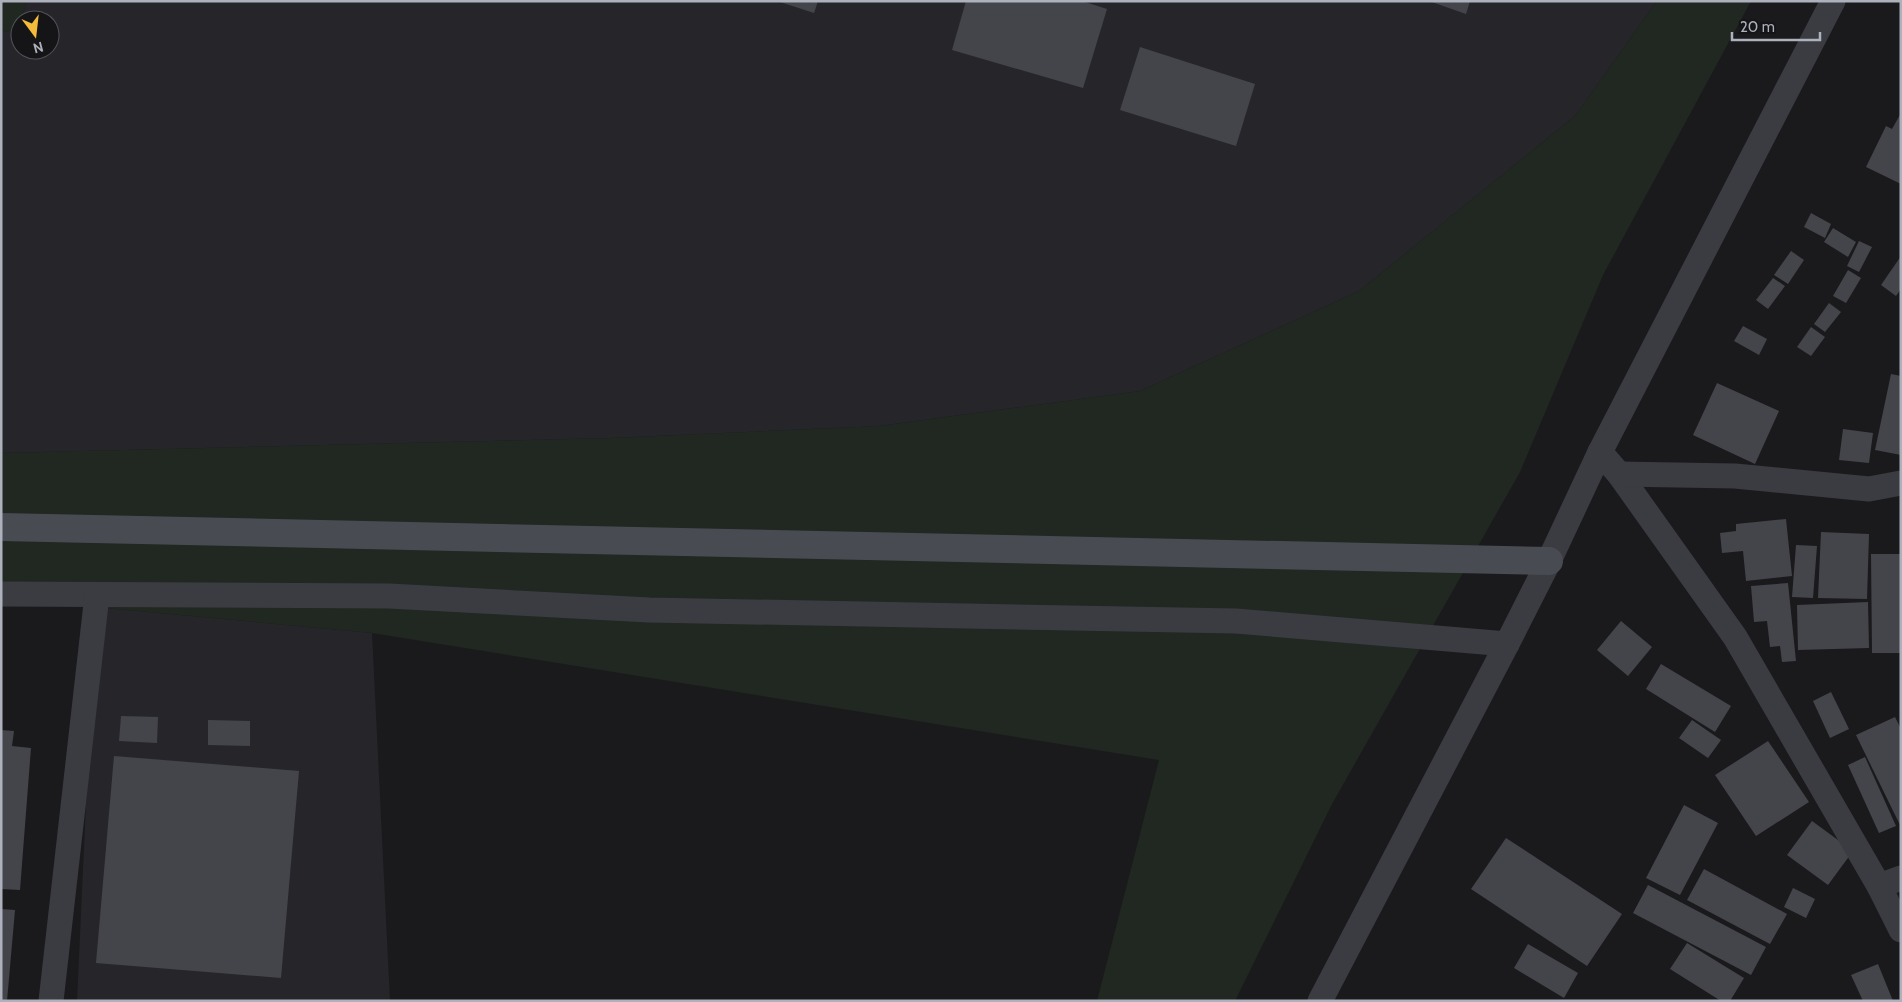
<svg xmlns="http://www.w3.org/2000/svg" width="1902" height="1002" font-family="Cabin,sans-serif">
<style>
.built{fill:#26262a}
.green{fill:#202821}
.building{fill:#44454a}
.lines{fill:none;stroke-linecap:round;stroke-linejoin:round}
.street{stroke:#3b3c42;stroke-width:25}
.secondary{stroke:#494b52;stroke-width:28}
</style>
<rect width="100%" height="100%" fill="#1a1a1d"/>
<g class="built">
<path d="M26,1H1657L1575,116L1359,291L1140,391L879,426L611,438L1,453V30L18,34L20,27V50H50V20H22Z"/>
<path d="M95,607L372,633L390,1001H77Z"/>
</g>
<g class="green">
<path d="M1,1H26L22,20H20L18,34L1,30Z"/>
<path d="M1657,1H1751L1603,275L1520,472L1332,804L1235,1001H1097L1159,760L372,633L95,607L1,605V453L611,438L879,426L1140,391L1359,291L1575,116Z"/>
</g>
<g class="building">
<path d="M777,1H818L814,13Z"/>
<path d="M966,1H1082L1107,9L1083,88L952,50Z"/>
<path d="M1429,1H1470L1466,14Z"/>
<path d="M1140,47L1255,84L1236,146L1120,110Z"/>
<path d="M1901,113V184L1866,167L1886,126L1892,129Z"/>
<path d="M1811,213L1831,224L1825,238L1804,227Z"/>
<path d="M1833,228L1856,242L1848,257L1824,242Z"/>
<path d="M1859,241L1872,247L1859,272L1847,266Z"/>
<path d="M1791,251L1804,260L1788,284L1774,275Z"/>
<path d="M1901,256V289L1896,296L1881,285Z"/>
<path d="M1848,270L1861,278L1846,303L1833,296Z"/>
<path d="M1773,278L1785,286L1768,309L1756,300Z"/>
<path d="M1829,303L1841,312L1825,332L1814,324Z"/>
<path d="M1743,326L1767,339L1759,355L1734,341Z"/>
<path d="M1811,327L1825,337L1811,356L1797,347Z"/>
<path d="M1891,374L1901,376V455L1875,450Z"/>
<path d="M1717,383L1779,411L1755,464L1693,435Z"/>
<path d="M1843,429L1873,433L1869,463L1839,460Z"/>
<path d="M1786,519L1792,576L1746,581L1743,551L1722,553L1720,533L1736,531V524Z"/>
<path d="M1821,532L1869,534L1867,599L1818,598Z"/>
<path d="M1796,545L1817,546L1813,598L1792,597Z"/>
<path d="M1871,554H1901V653H1872Z"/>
<path d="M1788,583L1796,661L1782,662L1780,646L1770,647L1767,621L1754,622L1751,586Z"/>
<path d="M1868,602L1869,648L1798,650L1797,605Z"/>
<path d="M1621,621L1652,647L1628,676L1597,650Z"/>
<path d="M1661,664L1731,706L1715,732L1646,689Z"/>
<path d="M1831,692L1849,729L1830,738L1813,701Z"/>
<path d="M121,716L158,717L157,743L119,741Z"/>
<path d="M1895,717L1901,729V827L1856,735Z"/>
<path d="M208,720L250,721V746L208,745Z"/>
<path d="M1692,720L1721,740L1708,758L1679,738Z"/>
<path d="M1,730L14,731L12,746L31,748L20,890L1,889Z"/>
<path d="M1768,741L1809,802L1756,836L1715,775Z"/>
<path d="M114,756L299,771L281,978L96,963Z"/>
<path d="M1865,757L1896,826L1879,833L1848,765Z"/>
<path d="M1684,805L1718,823L1680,895L1646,878Z"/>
<path d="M1812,821L1853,851L1828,885L1787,855Z"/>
<path d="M1506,838L1622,914L1587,966L1471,889Z"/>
<path d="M1704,869L1787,914L1770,944L1687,900Z"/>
<path d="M1648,885L1766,947L1751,975L1633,913Z"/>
<path d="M1793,888L1815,899L1806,918L1784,907Z"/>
<path d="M1,909L15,910L7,1001H1Z"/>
<path d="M1687,943L1744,978L1730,1001H1721L1670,969Z"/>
<path d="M1528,944L1578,973L1564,998L1514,968Z"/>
<path d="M1878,964L1893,1001H1863L1851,975Z"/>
</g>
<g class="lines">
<g class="street">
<path d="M1600,452L1619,474L1735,637L1879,886L1901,930"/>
<path d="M1619,474L1735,476L1869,489L1901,483"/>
<path d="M1,594L389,596L649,610L1236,621L1507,644"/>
<path d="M1879,886L1901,878"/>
<path d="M51,1001L97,595"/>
<path d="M1320,1001L1507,644L1549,561L1600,452L1833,1"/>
</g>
<path class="secondary" d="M1,527L1549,561"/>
</g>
<rect width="1902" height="1002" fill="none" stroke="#adb1bc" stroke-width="5"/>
<g transform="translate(35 35) rotate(165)"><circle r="24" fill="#151518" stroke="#52535a"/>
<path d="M0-4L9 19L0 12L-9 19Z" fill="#f5bb3a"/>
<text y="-8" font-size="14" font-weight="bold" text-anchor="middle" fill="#adb1bc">N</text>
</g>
<path d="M1732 32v8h88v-8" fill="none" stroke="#adb1bc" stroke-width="2.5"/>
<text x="1740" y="32" font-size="15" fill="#adb1bc" stroke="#151518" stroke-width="4" paint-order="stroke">20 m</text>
</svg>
